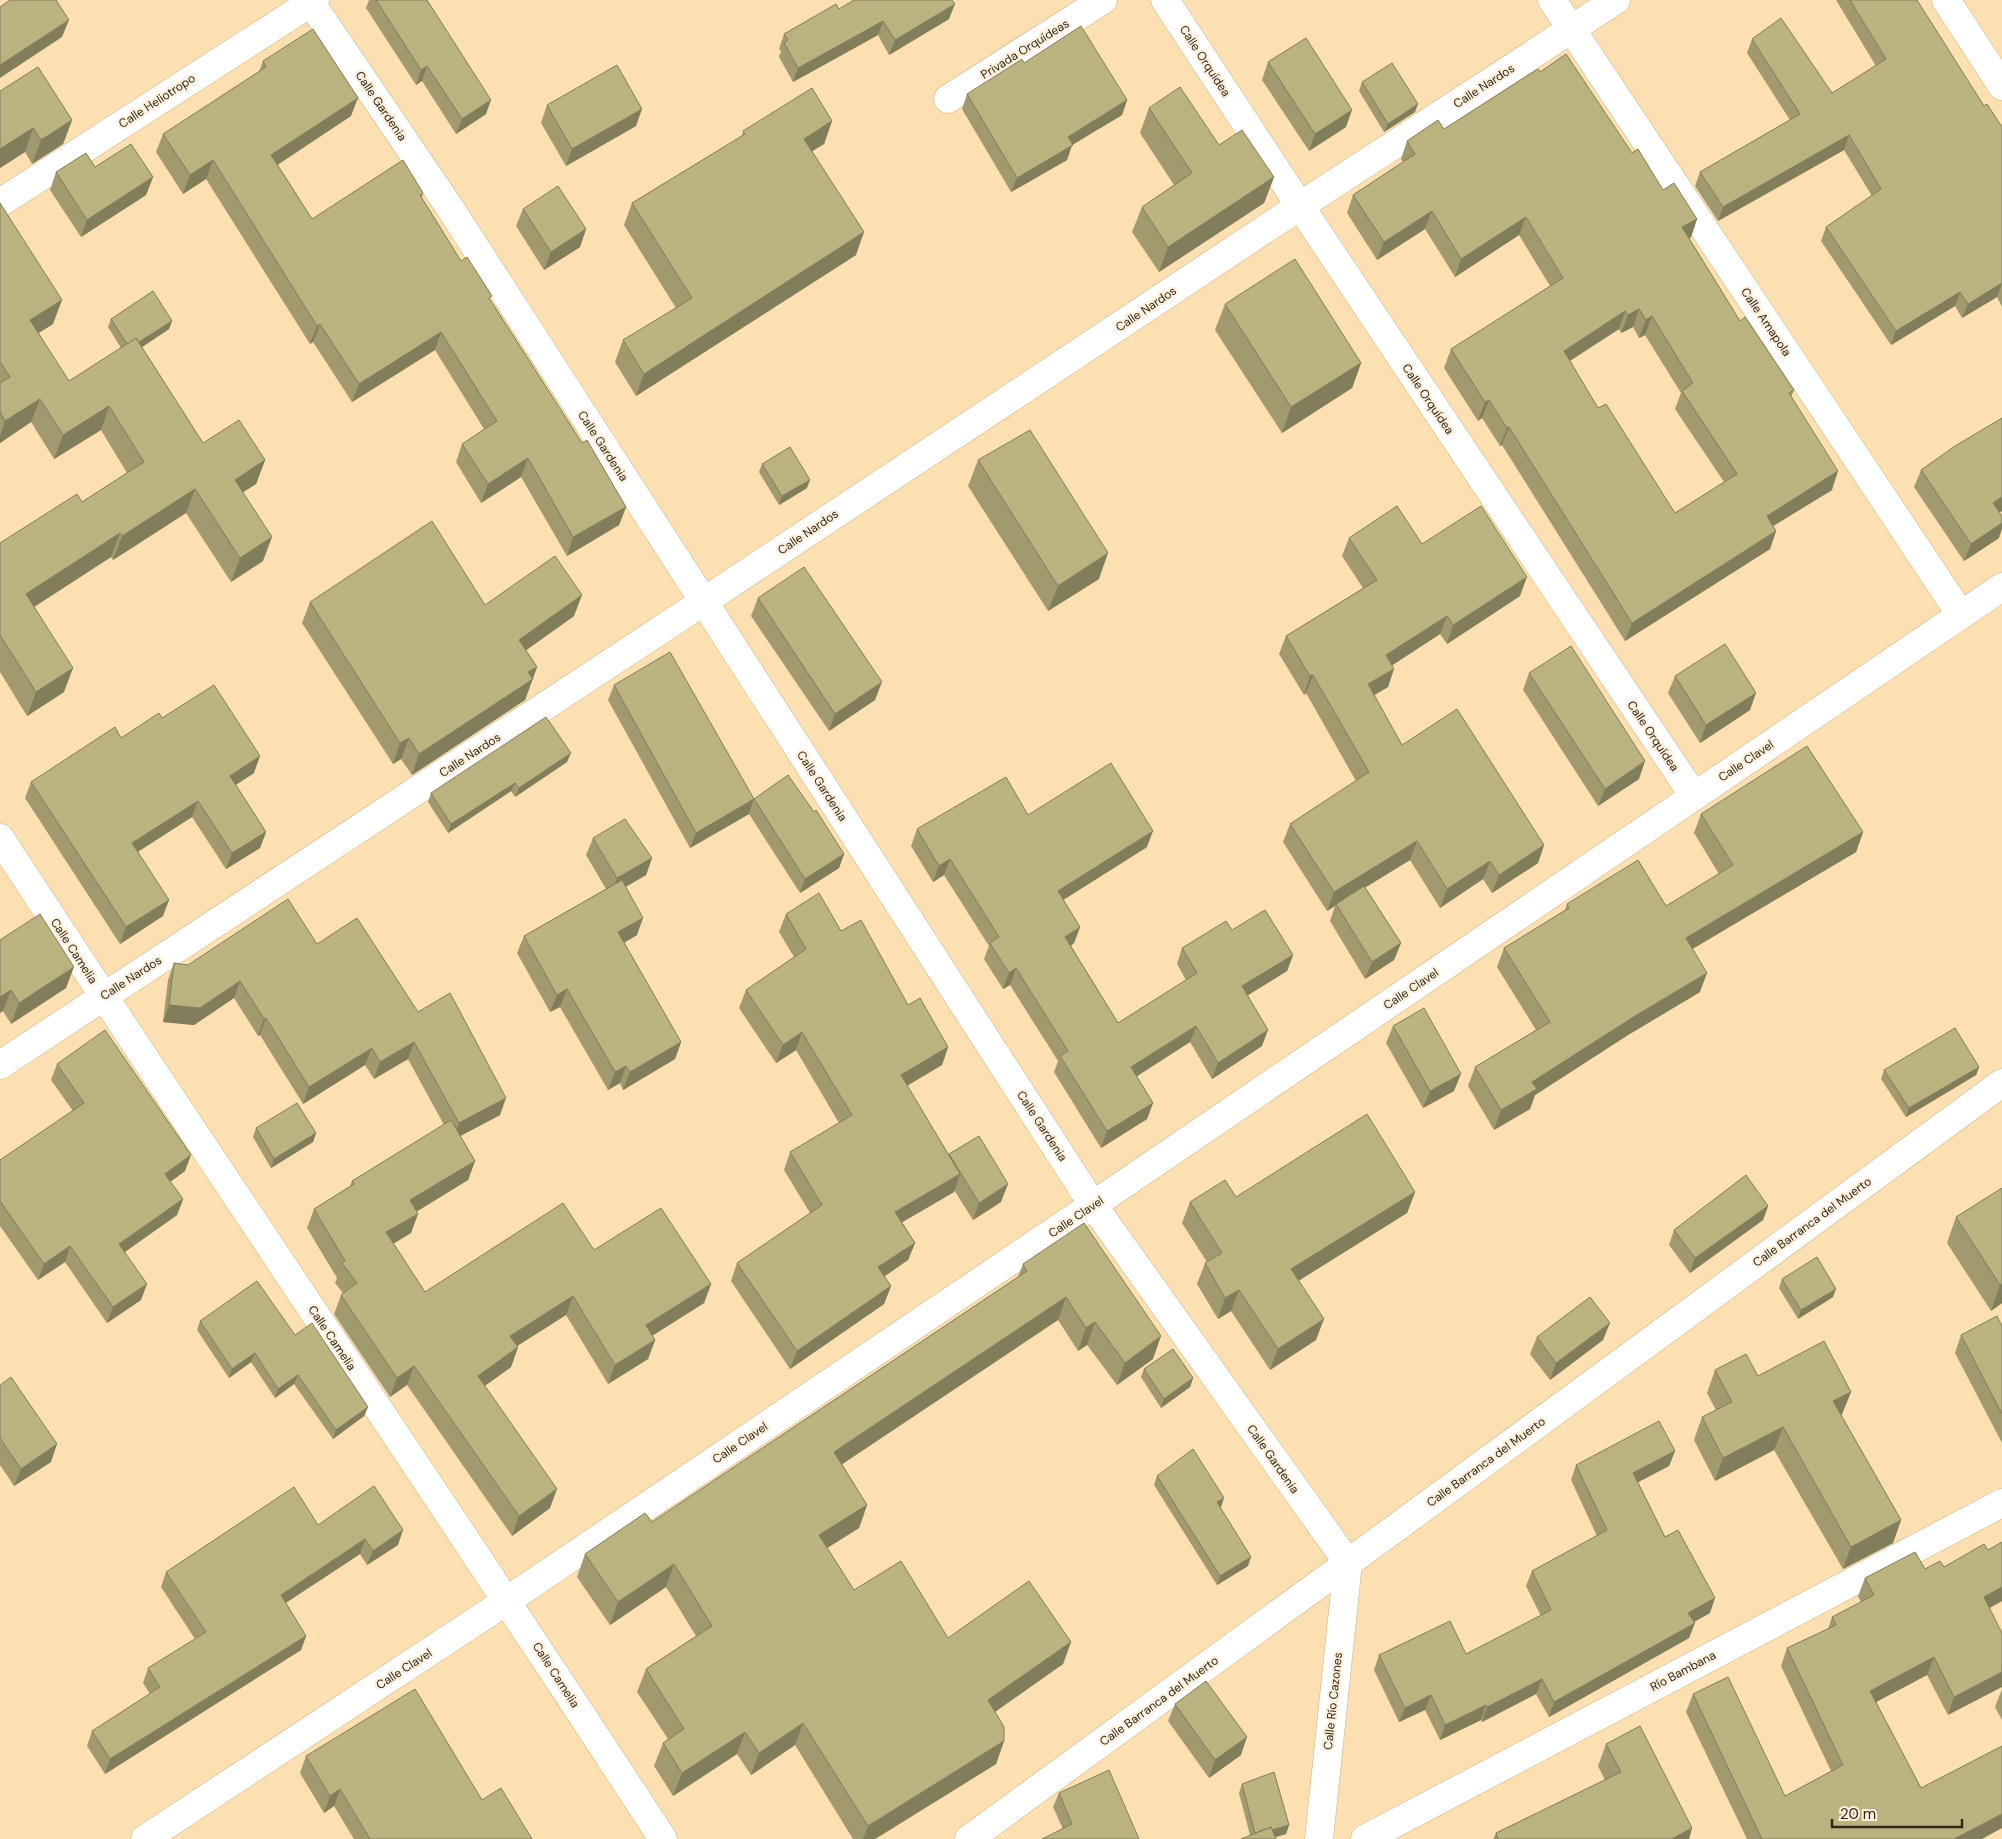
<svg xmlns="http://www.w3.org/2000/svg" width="2002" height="1839" font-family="'DM Sans',sans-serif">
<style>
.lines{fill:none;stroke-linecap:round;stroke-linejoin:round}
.minor-casing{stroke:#ccb183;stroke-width:29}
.minor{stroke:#fff;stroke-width:28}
.wall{fill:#a09a6e;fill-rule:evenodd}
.shaded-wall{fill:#827d5a}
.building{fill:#bab380;stroke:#827d5a;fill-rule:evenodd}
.labels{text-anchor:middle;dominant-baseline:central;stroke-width:4.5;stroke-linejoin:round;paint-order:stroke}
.street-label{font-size:12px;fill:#322715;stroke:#fbf0dd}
</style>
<rect width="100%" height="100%" fill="#fce0b1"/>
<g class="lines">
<defs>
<g id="minor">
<path d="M309,0L450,208L1093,1205L1348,1563L1319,1839"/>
<path d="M1165,0L1300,206L1694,796"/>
<path d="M1552,0L1961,615"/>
<path d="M1946,0L2002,86"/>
<path d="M948,99L1103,0"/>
<path d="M0,203L315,0"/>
<path d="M0,838C218,1173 445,1504 663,1839"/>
<path d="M0,1065L703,602L1300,206L1616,0"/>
<path d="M145,1839L508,1600L1093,1205L2002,587"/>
<path d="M969,1839L1348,1563L2002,1083"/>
<path d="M1365,1839L2002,1503"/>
</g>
</defs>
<use href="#minor" class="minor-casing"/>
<use href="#minor" class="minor"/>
</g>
<g class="wall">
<path d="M369,0H427L486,114L456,134L422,81L416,85L366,8Z"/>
<path d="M1836,0H1917L1984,106L2002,127V307L1997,297L1962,318L1955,306L1891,345L1821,241L1826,227L1872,196L1844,150L1718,221L1695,186L1700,172L1790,120L1747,53L1752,39L1832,93L1876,66Z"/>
<path d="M839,9L949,19L889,55L878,35L793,82L779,57L781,51L779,49L784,34Z"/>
<path d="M263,61L351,116L278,165L312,219L423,193L422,198L461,261L491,301L582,443L626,507L619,525L567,556L521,477L481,503L456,462L462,444L484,429L435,350L352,402L313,342L310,344L206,179L183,194L156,152L163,134L259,72Z"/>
<path d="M1268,62L1346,127L1309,151L1262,80Z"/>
<path d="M1024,63L1127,100L1122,115L1072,145L1067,160L1011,192L962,109L967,94Z"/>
<path d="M1540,72L1632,153L1663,190L1697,219L1691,237L1689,238L1740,321L1794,390L1791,397L1832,490L1773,526L1776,531L1770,549L1625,641L1502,445L1500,446L1482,418L1478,421L1444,368L1451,349L1550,286L1519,235L1455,277L1425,229L1377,260L1347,213L1353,195L1403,162L1401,159L1407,141L1444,129ZM1633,327L1639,338L1645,335L1681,393L1675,409L1724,482L1675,513L1598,408L1570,361L1619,329L1621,333Z"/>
<path d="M1362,82L1415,112L1384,132L1359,91Z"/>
<path d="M0,91L72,120L63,144L32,164L25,152L0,168Z"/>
<path d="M547,105L636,126L566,166L541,123Z"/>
<path d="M1149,108L1274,177L1264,203L1159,272L1132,232L1142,207L1174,185L1140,133Z"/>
<path d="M832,121L824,144L812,151L856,255L636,396L615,362L623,340L676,308L624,225L632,203L742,136L743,131Z"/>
<path d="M95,167L153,177L146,195L81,237L50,190L56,172Z"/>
<path d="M0,203L53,324L38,333L69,381L121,348L108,327L111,319L172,321L169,329L142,347L203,443L265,460L256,484L243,492L263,561L231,582L186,513L113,560L111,557L34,607L64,692L27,716L0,672V543L82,502L127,473L101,430L54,459L31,422L0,443Z"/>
<path d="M523,209L586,229L580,247L544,270L516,226Z"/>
<path d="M1225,304L1361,363L1352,388L1282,433L1215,330Z"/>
<path d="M2002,418V511L2000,512L1999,538L1964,561L1914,487L1921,470Z"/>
<path d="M978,460L1099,579L1048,611L968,486Z"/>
<path d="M762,464L807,488L779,505L759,472Z"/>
<path d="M1349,538L1422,544L1520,596L1447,644L1440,634L1392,665L1388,687L1374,695L1402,745L1544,845L1538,863L1492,893L1483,879L1440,908L1410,860L1365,887L1401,943L1394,960L1365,979L1330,921L1335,906L1327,911L1283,842L1290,824L1356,781L1306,693L1304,695L1279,654L1286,636L1363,588L1342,556Z"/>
<path d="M758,598L875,700L829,731L751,616Z"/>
<path d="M310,602L485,605L574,616L526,650L537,667L525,700L412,775L401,759L393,764L302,623Z"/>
<path d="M1529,673L1639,779L1598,806L1523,690Z"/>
<path d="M1675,676L1750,710L1700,743L1668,693Z"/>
<path d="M614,685L754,799L749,814L690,848L608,700Z"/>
<path d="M162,718L254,773L236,785L266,832L260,848L226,869L192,817L138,852L163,916L120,944L25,798L31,782Z"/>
<path d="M567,762L515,797L511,791L448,833L428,802L431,793Z"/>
<path d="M754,799L844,854L839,868L800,893L749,814Z"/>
<path d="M1701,814L1863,832L1856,852L1692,949L1700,992L1628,1035L1535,1095L1530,1109L1494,1130L1468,1086L1475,1067L1536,1030L1497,967L1504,948L1565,910L1567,904L1666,906L1719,874L1694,833Z"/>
<path d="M1028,815L1147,847L1063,900L1080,927L1074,943L1071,946L1118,1023L1186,980L1177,964L1182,948L1232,930L1293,955L1287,971L1248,995L1262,1046L1212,1079L1190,1042L1136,1076L1153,1103L1147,1119L1101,1148L1054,1072L1058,1061L1010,985L1003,989L984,959L989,946L944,875L933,882L911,846L917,829Z"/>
<path d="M593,838L652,858L646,875L625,887L637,935L624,943L681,1042L675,1059L623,1090L620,1083L608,1090L560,1007L550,1012L517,953L524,936L606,889L586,855Z"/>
<path d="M786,914L841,931L908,1005L948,1047L942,1065L907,1086L949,1155V1154L1001,1202L973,1220L954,1190V1192L902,1222L915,1243L908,1260L884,1277L891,1286L884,1304L790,1369L731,1281L737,1263L810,1213L784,1170L790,1152L839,1123L796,1050L776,1063L739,1008L746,990L794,957L779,932Z"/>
<path d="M0,940L66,988L11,1024L3,1011Z"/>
<path d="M317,944L418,1012L500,1115L460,1136L475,1161L468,1180L417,1211L411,1233L393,1244L425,1292L594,1250L711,1284L704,1303L652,1336L655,1340L648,1359L608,1384L566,1315L517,1346L518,1347L511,1367L484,1386L550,1508L512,1536L407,1385L390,1397L334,1314L341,1295L343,1293L335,1283L337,1278L307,1228L314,1209L350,1186L352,1181L444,1125L408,1059L374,1079L365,1065L303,1104L260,1035L258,1036L234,998L194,1025L163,1022L168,980L174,963L188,965Z"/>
<path d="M1393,1026L1454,1091L1423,1108L1386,1043Z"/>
<path d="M57,1064L185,1171L170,1182L183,1199L177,1215L125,1252L141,1300L107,1323L65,1262L38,1280L0,1226V1160L73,1111L51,1080Z"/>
<path d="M1979,1067L1976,1075L1906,1117L1881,1079L1884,1070Z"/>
<path d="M256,1128L316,1133L313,1142L271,1168L253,1137Z"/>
<path d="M2002,1188V1303L1991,1311L1947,1243L1956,1217Z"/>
<path d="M1415,1192L1407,1213L1299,1280L1316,1340L1270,1370L1231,1311L1218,1319L1197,1284L1205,1263L1207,1262L1182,1223L1190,1202L1236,1197Z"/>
<path d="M1768,1206L1763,1220L1690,1273L1669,1245L1674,1230Z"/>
<path d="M1023,1264L1153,1359L1117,1385L1087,1345L1078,1351L1058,1320L842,1464L867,1505L859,1528L827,1548L854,1590L948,1638L1071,1642L1063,1664L995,1712L1004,1741L996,1764L875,1839H853L795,1745L751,1775L737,1754L673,1796L654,1766L663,1743L668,1739L637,1692L646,1669L696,1636L666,1587L610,1625L577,1577L585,1554L652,1522L1018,1277Z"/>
<path d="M1782,1279L1833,1297L1798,1319L1779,1288Z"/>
<path d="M200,1321L368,1407L364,1416L333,1439L294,1384L275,1398L251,1362L229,1378L197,1330Z"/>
<path d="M2002,1326V1443L1955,1353L1961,1335Z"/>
<path d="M1537,1337L1603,1340L1550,1380L1530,1354Z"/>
<path d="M1144,1369L1193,1378L1190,1387L1161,1408L1141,1377Z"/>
<path d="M1715,1370L1758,1376L1851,1392L1842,1414L1841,1415L1901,1520L1893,1543L1843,1569L1774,1450L1715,1481L1694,1440L1702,1417L1716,1410L1707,1393Z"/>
<path d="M0,1385L51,1462L14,1486L0,1465Z"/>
<path d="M1675,1451L1669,1466L1638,1482L1665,1537L1710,1613L1694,1622L1689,1638L1549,1717L1536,1694L1482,1722L1481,1720L1440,1740L1425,1710L1399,1722L1374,1670L1379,1655L1466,1654L1541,1616L1526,1586L1532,1571L1597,1536L1571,1480L1576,1465Z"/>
<path d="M1157,1476L1221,1507H1220L1248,1566L1217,1585L1154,1485Z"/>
<path d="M318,1525L398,1545L367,1565L360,1554L286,1603L306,1636L301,1650L105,1774L87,1746L92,1731L150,1694L143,1683L148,1668L195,1639L161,1587L166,1572Z"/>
<path d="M2002,1542V1601L1989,1608L1948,1715L1927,1675L1876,1702L1921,1788L1982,1839H1747L1686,1712L1693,1694L1785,1796L1831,1771L1781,1666L1787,1648L1828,1629L1832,1617L1861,1602L1858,1596L1865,1578L1925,1569L1944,1567L1988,1550Z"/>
<path d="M2002,1689V1720L1995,1707Z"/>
<path d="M1175,1704L1241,1755L1209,1778L1168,1721Z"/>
<path d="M1606,1744L1692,1828L1689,1839H1493L1496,1833L1605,1780L1598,1766Z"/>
<path d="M306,1756L482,1800L532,1839H354L334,1806L324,1813L300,1773Z"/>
<path d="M1242,1784L1289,1825L1286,1834L1275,1837L1250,1835L1239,1793Z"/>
<path d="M1059,1793L1139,1839L1063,1829L1053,1807Z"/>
</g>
<g class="shaded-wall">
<path d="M955,4L949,19L889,55L895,40Z"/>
<path d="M69,20L62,37L0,78V65Z"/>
<path d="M883,21L878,35L793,82L798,68Z"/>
<path d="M427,66L422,81L416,85L421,70Z"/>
<path d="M358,98L351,116L264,173L271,155Z"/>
<path d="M491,100L486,114L456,134L462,119Z"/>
<path d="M1127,100L1122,115L1072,145L1067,160L1011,192L1017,178L1068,137Z"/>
<path d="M1418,104L1415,112L1384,132L1388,124Z"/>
<path d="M642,109L636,126L566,166L572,149Z"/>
<path d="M1352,110L1346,127L1309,151L1315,134Z"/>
<path d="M72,120L63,144L32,164L41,140Z"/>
<path d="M832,121L824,144L796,161L804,139Z"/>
<path d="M33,128L25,152L0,168V149Z"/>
<path d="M1849,135L1844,150L1718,221L1723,207Z"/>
<path d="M213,160L206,179L183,194L190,175Z"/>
<path d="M153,177L146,195L81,237L87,220Z"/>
<path d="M1274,177L1264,203L1159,272L1168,247Z"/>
<path d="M1432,211L1425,229L1377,260L1384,242Z"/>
<path d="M1526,217L1519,235L1455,277L1461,259Z"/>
<path d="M1697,219L1691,237L1676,246L1682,227Z"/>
<path d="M586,229L580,247L544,270L551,252Z"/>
<path d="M864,232L856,255L636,396L644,374Z"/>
<path d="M2002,283L1997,297L1962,318L1968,304Z"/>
<path d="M1960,292L1955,306L1891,345L1896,331Z"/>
<path d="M62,300L53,324L21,344L30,320Z"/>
<path d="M1639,309L1633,327L1621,333L1628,315Z"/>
<path d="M1625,311L1619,329L1557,369L1564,351Z"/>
<path d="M1652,316L1645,335L1639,338L1646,320Z"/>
<path d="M172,321L169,329L127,357L130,348Z"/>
<path d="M320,324L313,342L310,344L317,326Z"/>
<path d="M441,332L435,350L352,402L359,384Z"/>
<path d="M1361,363L1352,388L1282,433L1291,407Z"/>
<path d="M40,399L31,422L0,443V436L5,421Z"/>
<path d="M1489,400L1482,418L1478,421L1485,402Z"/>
<path d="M109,406L101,430L54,459L63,435Z"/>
<path d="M1509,427L1502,445L1500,446L1507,428Z"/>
<path d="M528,458L521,477L481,503L488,484Z"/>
<path d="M265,460L256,484L226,503L235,480Z"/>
<path d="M1838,471L1832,490L1760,534L1767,516Z"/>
<path d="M810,480L807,488L779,505L782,496Z"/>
<path d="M195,489L186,513L113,560L122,536Z"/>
<path d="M2002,497V511L1987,520L1993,503Z"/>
<path d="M626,507L619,525L567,556L573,537Z"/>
<path d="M2002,523V529L1999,538L1964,561L1971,544Z"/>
<path d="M1776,531L1770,549L1625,641L1632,623Z"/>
<path d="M120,533L111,557L17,618L26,594Z"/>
<path d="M272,537L263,561L231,582L240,558Z"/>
<path d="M1108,553L1099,579L1048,611L1058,586Z"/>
<path d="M1527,577L1520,596L1447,644L1453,625Z"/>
<path d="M582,595L574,616L511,661L519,640Z"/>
<path d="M1447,616L1440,634L1379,674L1386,655Z"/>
<path d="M537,667L525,700L412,775L419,754Z"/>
<path d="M73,668L64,692L27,716L36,692Z"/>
<path d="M1394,669L1388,687L1361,703L1368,684Z"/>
<path d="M1313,675L1306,693L1304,695L1310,676Z"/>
<path d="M882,682L875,700L829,731L835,714Z"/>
<path d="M1756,693L1750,710L1700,743L1706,725Z"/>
<path d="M409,738L401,759L393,764L400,743Z"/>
<path d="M571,753L567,762L515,797L519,788Z"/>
<path d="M260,756L254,773L224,792L230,776Z"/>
<path d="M1645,761L1639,779L1598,806L1605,789Z"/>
<path d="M515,783L511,791L448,833L451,824Z"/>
<path d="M754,799L749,814L690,848L696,833Z"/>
<path d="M198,801L192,817L126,859L132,843Z"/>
<path d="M1153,831L1147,847L1052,907L1058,891Z"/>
<path d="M266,832L260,848L226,869L232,853Z"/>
<path d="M1863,832L1856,852L1679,957L1686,938Z"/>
<path d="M1417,841L1410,860L1337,905L1336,904L1335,906L1327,911L1334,892Z"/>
<path d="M1544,845L1538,863L1492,893L1499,875Z"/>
<path d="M844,854L839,868L800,893L805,879Z"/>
<path d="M652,858L646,875L610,896L617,878Z"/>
<path d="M950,859L944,875L933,882L939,866Z"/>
<path d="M1490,861L1483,879L1440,908L1447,889Z"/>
<path d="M169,900L163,916L120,944L126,927Z"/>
<path d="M643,918L637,935L611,950L618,932Z"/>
<path d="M1080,927L1074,943L1059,953L1065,937Z"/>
<path d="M1401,943L1394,960L1365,979L1372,962Z"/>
<path d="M1293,955L1287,971L1237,1002L1242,986Z"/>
<path d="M74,967L66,988L11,1024L19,1003Z"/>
<path d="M1016,968L1010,985L1003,989L1009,973Z"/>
<path d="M1707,973L1700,992L1628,1035L1535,1095L1530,1109L1494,1130L1501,1110L1532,1082L1635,1016Z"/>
<path d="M240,981L234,998L194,1025L163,1022L169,1005Z"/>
<path d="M567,989L560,1007L550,1012L557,995Z"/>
<path d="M11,990L3,1011L0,1013V997Z"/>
<path d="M266,1018L260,1035L258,1036L264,1019Z"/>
<path d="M1196,1026L1190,1042L1125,1084L1131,1067Z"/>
<path d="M1268,1030L1262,1046L1212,1079L1218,1063Z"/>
<path d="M802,1032L796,1050L776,1063L783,1045Z"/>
<path d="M414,1042L408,1059L374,1079L380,1062Z"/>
<path d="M681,1042L675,1059L623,1090L630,1072Z"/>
<path d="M948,1047L942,1065L894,1093L901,1075Z"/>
<path d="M372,1048L365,1065L303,1104L309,1087Z"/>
<path d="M626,1066L620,1083L608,1090L615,1072Z"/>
<path d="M1979,1067L1976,1075L1906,1117L1909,1108Z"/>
<path d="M1461,1074L1454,1091L1423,1108L1430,1091Z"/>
<path d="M506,1098L500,1115L453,1140L459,1123Z"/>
<path d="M1153,1103L1147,1119L1101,1148L1107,1131Z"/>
<path d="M316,1133L313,1142L271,1168L274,1159Z"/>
<path d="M191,1155L185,1171L159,1190L165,1174Z"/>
<path d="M475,1161L468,1180L403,1220L410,1200Z"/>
<path d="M960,1174L954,1192L889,1230L895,1212Z"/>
<path d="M1008,1184L1001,1202L973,1220L979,1203Z"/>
<path d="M1415,1192L1407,1213L1284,1290L1291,1269Z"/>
<path d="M183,1199L177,1215L113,1260L119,1244Z"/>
<path d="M1768,1206L1763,1220L1690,1273L1695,1258Z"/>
<path d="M418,1214L411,1233L379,1252L386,1232Z"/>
<path d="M915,1243L908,1260L871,1285L878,1267Z"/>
<path d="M70,1246L65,1262L38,1280L44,1264Z"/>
<path d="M147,1284L141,1300L107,1323L113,1307Z"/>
<path d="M711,1284L704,1303L639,1344L646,1325Z"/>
<path d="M2002,1284V1303L1991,1311L2000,1285Z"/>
<path d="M891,1286L884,1304L790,1369L797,1351Z"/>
<path d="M1836,1289L1833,1297L1798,1319L1801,1310Z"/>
<path d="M1239,1290L1231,1311L1218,1319L1225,1298Z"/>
<path d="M573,1296L566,1315L503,1355L510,1336Z"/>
<path d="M1066,1297L1058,1320L826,1475L834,1452Z"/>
<path d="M1324,1319L1316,1340L1270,1370L1278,1349Z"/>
<path d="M1095,1322L1087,1345L1078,1351L1086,1328Z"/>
<path d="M1610,1323L1603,1340L1550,1380L1556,1363Z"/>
<path d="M1161,1336L1153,1359L1117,1385L1125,1363Z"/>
<path d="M655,1340L648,1359L608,1384L615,1365Z"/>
<path d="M518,1347L511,1367L471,1396L478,1376Z"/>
<path d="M255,1353L251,1362L229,1378L232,1369Z"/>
<path d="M414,1366L407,1385L390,1397L397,1378Z"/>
<path d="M298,1375L294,1384L275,1398L278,1389Z"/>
<path d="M1193,1378L1190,1387L1161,1408L1164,1399Z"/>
<path d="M1851,1392L1842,1414L1825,1423L1833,1401Z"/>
<path d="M368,1407L364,1416L333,1439L336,1430Z"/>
<path d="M1783,1427L1774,1450L1715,1481L1723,1458Z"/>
<path d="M57,1444L51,1462L14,1486L21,1469Z"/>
<path d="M1675,1451L1669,1466L1627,1488L1633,1473Z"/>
<path d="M557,1489L550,1508L512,1536L519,1516Z"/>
<path d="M1224,1498L1221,1507L1214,1511L1217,1502Z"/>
<path d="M867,1505L859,1528L811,1558L819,1535Z"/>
<path d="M1901,1520L1893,1543L1843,1569L1851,1547Z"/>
<path d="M403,1530L398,1545L367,1565L373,1551Z"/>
<path d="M365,1539L360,1554L276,1609L281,1595Z"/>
<path d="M1251,1557L1248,1566L1217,1585L1220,1576Z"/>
<path d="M674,1564L666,1587L610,1625L618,1602Z"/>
<path d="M2002,1587V1601L1977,1615L1984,1597Z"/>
<path d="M1715,1598L1710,1613L1683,1628L1688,1613Z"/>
<path d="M1695,1623L1689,1638L1549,1717L1554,1702Z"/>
<path d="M306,1636L301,1650L105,1774L110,1759Z"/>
<path d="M1071,1642L1063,1664L979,1723L988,1700Z"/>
<path d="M1934,1657L1927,1675L1863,1709L1870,1691Z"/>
<path d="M2002,1672V1687L1948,1715L1954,1697Z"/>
<path d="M1542,1679L1536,1694L1482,1722L1487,1707Z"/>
<path d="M1431,1695L1425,1710L1399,1722L1405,1708Z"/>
<path d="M1486,1705L1481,1720L1440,1740L1445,1725Z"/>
<path d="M803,1723L795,1745L751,1775L759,1753Z"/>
<path d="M745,1732L737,1754L673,1796L682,1773Z"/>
<path d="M1247,1737L1241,1755L1209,1778L1215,1760Z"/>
<path d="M1004,1741L996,1764L875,1839H863L868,1826Z"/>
<path d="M340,1789L334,1806L324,1813L330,1796Z"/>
<path d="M2002,1814V1828L1982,1839H1954Z"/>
<path d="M1289,1825L1286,1834L1269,1839L1256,1835Z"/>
<path d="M1692,1828L1689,1839H1672Z"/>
</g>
<g class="building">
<path d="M10,0H56L69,20L0,65V7Z"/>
<path d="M376,0H427L491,100L462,119L427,66L421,70Z"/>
<path d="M854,0H952L955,4L895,40L883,21L798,68L784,43L788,40L784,34L836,4L839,9Z"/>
<path d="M1850,0H1917L1984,106L1987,104L2002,127V283L1968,304L1960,292L1896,331L1826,227L1881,189L1849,135L1723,207L1700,172L1800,114L1752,39L1781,18L1832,93L1886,59Z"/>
<path d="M1081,26L1127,100L1068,137L1073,145L1017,178L967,94L1022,59L1024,63Z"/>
<path d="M313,29L358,98L271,155L312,219L403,160L423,193L420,195L461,261L467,257L492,296L489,298L582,443L587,440L626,507L573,537L528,458L488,484L462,444L497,421L441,332L359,384L320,324L317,326L213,160L190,175L163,134L266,67L263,61Z"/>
<path d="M1306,38L1352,110L1315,134L1268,62Z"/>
<path d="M1566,54L1632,153L1638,149L1663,190L1674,183L1697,219L1682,227L1740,321L1745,317L1794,390L1789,393L1838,471L1767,516L1776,531L1632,623L1509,427L1507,428L1489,400L1485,402L1451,349L1563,278L1526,217L1461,259L1432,211L1384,242L1353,195L1415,154L1407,141L1438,120L1444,129L1538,69L1540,72ZM1639,309L1646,320L1652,316L1693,383L1682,391L1737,474L1675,513L1606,404L1598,408L1564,351L1625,311L1628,315Z"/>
<path d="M1392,63L1418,104L1388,124L1362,82Z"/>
<path d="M617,65L642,109L572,149L547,105Z"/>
<path d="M38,67L72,120L41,140L33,128L0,149V91Z"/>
<path d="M1180,87L1219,145L1242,130L1274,177L1168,247L1142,207L1192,173L1149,108Z"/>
<path d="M812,88L832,121L804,139L864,232L644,374L623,340L692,298L632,203L745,134L743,131Z"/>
<path d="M131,144L153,177L87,220L56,172L86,153L95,167Z"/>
<path d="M558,186L586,229L551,252L523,209Z"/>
<path d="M0,203L62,300L30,320L69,381L136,338L203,443L239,420L265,460L235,480L272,537L240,558L195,489L122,536L120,533L26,594L73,668L36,692L0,635V543L77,494L82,502L144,462L109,406L63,435L40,399L5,421L0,412V383L10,377L0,362Z"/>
<path d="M1295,259L1361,363L1291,407L1225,304Z"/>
<path d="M153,291L172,321L139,342L136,338L127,344L111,319Z"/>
<path d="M2002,418V497L1993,503L2002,516V523L1971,544L1921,470L1955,446Z"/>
<path d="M1030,430L1108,553L1058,586L978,460Z"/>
<path d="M790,447L810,480L782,496L762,464Z"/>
<path d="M1397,506L1422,544L1481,506L1527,577L1453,625L1447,616L1386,655L1394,669L1368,684L1402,745L1457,709L1544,845L1499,875L1490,861L1447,889L1417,841L1334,892L1290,824L1369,772L1313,675L1310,676L1286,636L1377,580L1349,538Z"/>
<path d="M432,521L485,605L555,556L582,595L519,640L537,667L528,672L533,679L419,754L409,738L400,743L310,602Z"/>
<path d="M804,567L882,682L835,714L758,598Z"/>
<path d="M1725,644L1756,693L1706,725L1675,676Z"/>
<path d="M1571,646L1645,761L1605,789L1529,673Z"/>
<path d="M670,652L754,799L696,833L614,685Z"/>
<path d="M214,685L260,756L230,776L266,832L232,853L198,801L132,843L169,900L126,927L31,782L115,727L121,738L159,713L162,718Z"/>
<path d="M546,717L571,753L519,788L515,783L451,824L431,793Z"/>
<path d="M1807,746L1863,832L1686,938L1707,973L1635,1016L1532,1082L1537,1089L1501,1110L1475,1067L1550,1022L1504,948L1569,908L1567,904L1638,860L1666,906L1733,865L1701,814Z"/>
<path d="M1111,763L1153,831L1058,891L1080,927L1065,937L1118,1023L1197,973L1182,948L1226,921L1232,930L1265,910L1293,955L1242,986L1268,1030L1218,1063L1196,1026L1131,1067L1153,1103L1107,1131L1060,1056L1068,1051L1016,968L1009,973L990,943L999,937L950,859L939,866L917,829L1006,777L1028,815Z"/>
<path d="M788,775L814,812L816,810L844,854L805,879L754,799Z"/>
<path d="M625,819L652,858L617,878L593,838Z"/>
<path d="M622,880L643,918L618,932L681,1042L630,1072L626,1066L615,1072L567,989L557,995L524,936Z"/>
<path d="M1364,886L1401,943L1372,962L1336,904Z"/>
<path d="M819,893L841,931L861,920L908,1005L920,998L948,1047L901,1075L960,1174L895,1212L915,1243L878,1267L891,1286L797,1351L737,1263L822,1205L790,1152L852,1115L802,1032L783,1045L746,990L806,949L786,914Z"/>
<path d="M288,899L317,944L357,918L418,1012L450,993L506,1098L459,1123L414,1042L380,1062L372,1048L309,1087L266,1018L264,1019L240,981L200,1008L169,1005L174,963L188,965Z"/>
<path d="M40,914L74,967L19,1003L11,990L0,997V940Z"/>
<path d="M1424,1008L1461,1074L1430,1091L1393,1026Z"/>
<path d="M1955,1028L1979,1067L1909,1108L1884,1070Z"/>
<path d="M105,1030L191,1155L165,1174L183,1199L119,1244L147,1284L113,1307L70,1246L44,1264L0,1201V1160L84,1103L57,1064Z"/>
<path d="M297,1103L316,1133L274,1159L256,1128Z"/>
<path d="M1367,1114L1415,1192L1291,1269L1324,1319L1278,1349L1239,1290L1225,1298L1205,1263L1222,1253L1190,1202L1225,1180L1236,1197Z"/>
<path d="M451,1120L475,1161L410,1200L418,1214L386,1232L425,1292L563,1203L594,1250L661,1208L711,1284L646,1325L655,1340L615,1365L573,1296L510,1336L518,1347L478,1376L557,1489L519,1516L414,1366L397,1378L341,1295L357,1283L342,1263L345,1261L314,1209L354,1184L352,1181Z"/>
<path d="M979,1136L1008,1184L979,1203L949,1154Z"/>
<path d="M1746,1175L1768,1206L1695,1258L1674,1230Z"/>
<path d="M2002,1188V1284L2000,1285L1956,1217Z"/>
<path d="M1084,1223L1161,1336L1125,1363L1095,1322L1086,1328L1066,1297L834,1452L867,1505L819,1535L854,1590L901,1561L948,1638L1029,1581L1071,1642L988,1700L1004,1727V1741L868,1826L803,1723L759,1753L745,1732L682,1773L663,1743L684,1729L646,1669L712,1626L674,1564L618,1602L585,1554L645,1513L652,1522L1027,1271L1023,1264Z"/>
<path d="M1817,1257L1836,1289L1801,1310L1782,1279Z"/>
<path d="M257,1281L295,1335L312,1323L368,1407L336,1430L298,1375L278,1389L255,1353L232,1369L200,1321Z"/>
<path d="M1590,1297L1610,1323L1556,1363L1537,1337Z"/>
<path d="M1997,1316L2002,1326V1414L1961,1335Z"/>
<path d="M1824,1341L1851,1392L1833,1401L1901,1520L1851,1547L1783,1427L1723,1458L1702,1417L1732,1402L1715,1370L1746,1354L1758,1376Z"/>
<path d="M1173,1349L1193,1378L1164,1399L1144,1369Z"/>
<path d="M11,1377L57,1444L21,1469L0,1438V1385Z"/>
<path d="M1659,1421L1675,1451L1633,1473L1665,1537L1678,1530L1715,1598L1688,1613L1695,1623L1554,1702L1542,1679L1487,1707L1486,1705L1445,1725L1431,1695L1405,1708L1379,1655L1450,1621L1466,1654L1551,1610L1532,1571L1607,1530L1576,1465Z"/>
<path d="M1193,1449L1224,1498L1217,1502L1251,1557L1220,1576L1157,1476Z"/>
<path d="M374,1486L403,1530L373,1551L365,1539L281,1595L306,1636L110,1759L92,1731L160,1687L148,1668L206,1632L166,1572L294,1487L318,1525Z"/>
<path d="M2002,1542V1587L1984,1597L2002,1633V1672L1954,1697L1934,1657L1870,1691L1921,1788L2002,1746V1814L1954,1839H1762L1693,1694L1728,1677L1785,1796L1843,1765L1787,1648L1836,1625L1832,1617L1874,1595L1865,1578L1915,1552L1925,1569L1940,1561L1944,1567L1984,1544L1988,1550Z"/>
<path d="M1206,1681L1247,1737L1215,1760L1175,1704Z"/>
<path d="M415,1689L482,1800L501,1788L532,1839H370L340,1789L330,1796L306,1756Z"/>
<path d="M1640,1726L1692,1828L1672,1839H1498L1496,1833L1621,1772L1606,1744Z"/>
<path d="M1109,1770L1139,1839H1042L1072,1824L1059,1793Z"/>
<path d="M1274,1772L1289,1825L1272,1830L1271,1827L1255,1833L1242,1784Z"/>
<path d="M1271,1827L1276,1839H1241Z"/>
</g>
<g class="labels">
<g class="street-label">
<text transform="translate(1025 49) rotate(-32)">Privada Orquídeas</text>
<text transform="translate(1205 61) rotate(57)">Calle Orquídea</text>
<text transform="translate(1484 86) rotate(-33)">Calle Nardos</text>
<text transform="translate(157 101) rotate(-33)">Calle Heliotropo</text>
<text transform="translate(381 106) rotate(56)">Calle Gardenia</text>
<text transform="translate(1146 309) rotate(-34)">Calle Nardos</text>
<text transform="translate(1766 322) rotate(56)">Calle Amapola</text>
<text transform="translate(1428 399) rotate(56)">Calle Orquídea</text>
<text transform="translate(603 446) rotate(57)">Calle Gardenia</text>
<text transform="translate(808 532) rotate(-34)">Calle Nardos</text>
<text transform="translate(1653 736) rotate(56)">Calle Orquídea</text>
<text transform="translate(470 755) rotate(-33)">Calle Nardos</text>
<text transform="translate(1746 761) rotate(-34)">Calle Clavel</text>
<text transform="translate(822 786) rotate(57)">Calle Gardenia</text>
<text transform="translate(74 951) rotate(57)">Calle Camelia</text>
<text transform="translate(131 978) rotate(-33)">Calle Nardos</text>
<text transform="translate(1411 989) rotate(-34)">Calle Clavel</text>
<text transform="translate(1042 1126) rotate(57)">Calle Gardenia</text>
<text transform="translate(1076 1217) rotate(-34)">Calle Clavel</text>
<text transform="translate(1812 1222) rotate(-36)">Calle Barranca del Muerto</text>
<text transform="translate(332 1338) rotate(56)">Calle Camelia</text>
<text transform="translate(740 1443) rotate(-34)">Calle Clavel</text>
<text transform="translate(1273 1459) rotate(55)">Calle Gardenia</text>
<text transform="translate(1486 1462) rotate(-36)">Calle Barranca del Muerto</text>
<text transform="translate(404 1669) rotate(-33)">Calle Clavel</text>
<text transform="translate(1683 1671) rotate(-28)">Río Bambana</text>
<text transform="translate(556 1675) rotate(57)">Calle Camelia</text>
<text transform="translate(1159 1701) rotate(-36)">Calle Barranca del Muerto</text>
<text transform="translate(1333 1701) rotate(-84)">Calle Río Cazones</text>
</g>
</g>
<path d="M1832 1819v8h130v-8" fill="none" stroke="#322715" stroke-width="2.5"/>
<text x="1840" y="1819" font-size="15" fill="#322715" stroke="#fbf0dd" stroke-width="4" paint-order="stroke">20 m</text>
</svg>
